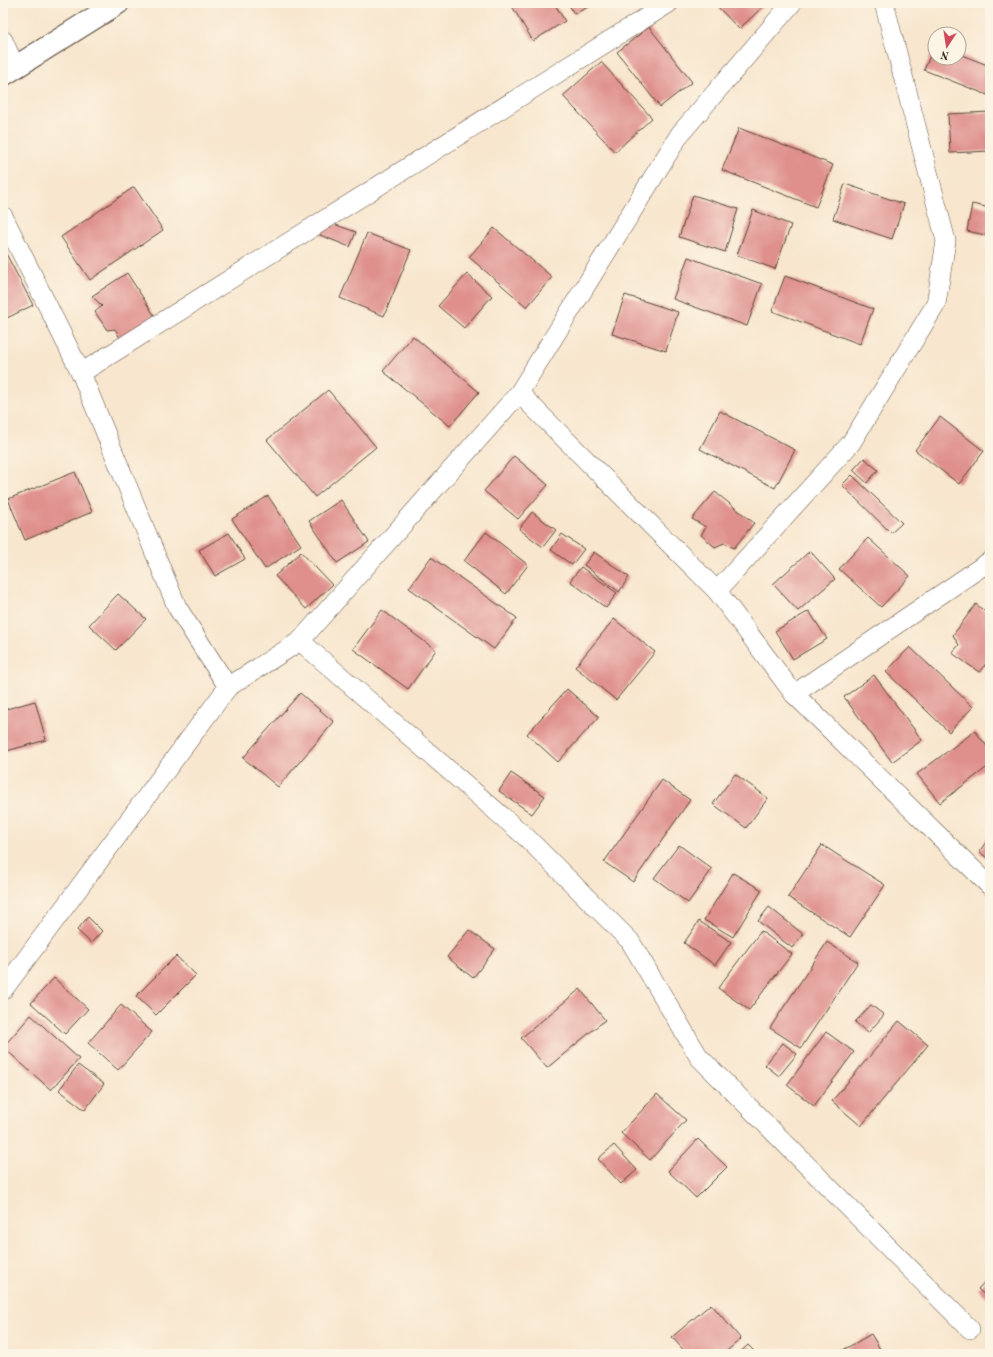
<svg xmlns="http://www.w3.org/2000/svg" width="993" height="1357" font-family="'Old Standard TT',serif">
<style>
.building{fill:#df908d}
.lines{fill:none;stroke-linecap:round;stroke-linejoin:round}
.minor-casing{stroke:#574638;stroke-width:20}
.secondary-casing{stroke:#574638;stroke-width:24}
.minor{stroke:#fff;stroke-width:19}
.secondary{stroke:#fff;stroke-width:22}
</style>
<rect width="100%" height="100%" fill="#fcf5e5"/>
<filter id="ink" filterUnits="userSpaceOnUse"><feTurbulence type="fractalNoise" baseFrequency=".025" numOctaves="2"/><feDisplacementMap in="SourceGraphic" scale="8" xChannelSelector="R" yChannelSelector="G"/><feConvolveMatrix kernelMatrix="1 2 1 2 8 2 1 2 1" color-interpolation-filters="sRGB"/></filter>
<filter id="wash" filterUnits="userSpaceOnUse"><feTurbulence type="fractalNoise" baseFrequency=".012" numOctaves="4" result="noise"/><feDisplacementMap in="SourceGraphic" scale="16" xChannelSelector="R" yChannelSelector="G"/><feGaussianBlur stdDeviation="0.9" result="paint"/><feColorMatrix in="noise" values="0 0 0 0 0 0 0 0 0 0 0 0 0 0 0 0 0 1.4 0 .05"/><feComposite in="paint" operator="in"/></filter>
<g filter="url(#wash)">
<rect width="100%" height="100%" fill="#f8e6ce"/>
<g id="blocks">
<g class="building">
<path d="M510,3H554L565,21L533,41Z"/>
<path d="M568,3H596L574,14Z"/>
<path d="M720,3H767L739,29L717,6Z"/>
<path d="M649,27L692,82L660,107L617,52Z"/>
<path d="M935,44V58H959V54L990,66V96L924,70Z"/>
<path d="M601,62L652,118L615,152L563,96Z"/>
<path d="M990,112V151L950,153L948,114Z"/>
<path d="M739,128L833,165L816,207L722,170Z"/>
<path d="M845,184L904,204L892,239L833,219Z"/>
<path d="M134,187L163,230L90,280L61,237Z"/>
<path d="M693,195L738,209L725,252L679,237Z"/>
<path d="M972,204L990,208V236L967,231Z"/>
<path d="M753,210L791,225L775,269L737,255Z"/>
<path d="M325,221L356,232L350,247L320,235Z"/>
<path d="M494,228L552,277L527,307L469,257Z"/>
<path d="M367,233L411,250L384,316L340,298Z"/>
<path d="M3,248L33,305L3,320Z"/>
<path d="M688,257L762,284L747,326L673,299Z"/>
<path d="M127,273L156,318L121,340L115,329L107,330L95,312L102,306L92,296Z"/>
<path d="M467,274L492,296L464,328L438,306Z"/>
<path d="M785,276L873,309L860,344L772,311Z"/>
<path d="M625,295L678,312L666,351L612,334Z"/>
<path d="M413,336L479,392L450,426L383,371Z"/>
<path d="M328,390L376,447L315,497L267,440Z"/>
<path d="M720,411L795,450L775,488L700,449Z"/>
<path d="M940,417L984,451L959,484L915,450Z"/>
<path d="M514,456L548,485L518,519L484,491Z"/>
<path d="M864,458L878,470L867,483L853,470Z"/>
<path d="M75,472L92,512L25,540L8,499Z"/>
<path d="M852,475L902,523L891,533L842,485Z"/>
<path d="M715,492L754,523L734,548L724,543L715,547L701,535L706,527L692,519Z"/>
<path d="M268,496L301,545L265,569L232,519Z"/>
<path d="M341,500L369,542L337,563L309,521Z"/>
<path d="M532,512L556,530L543,547L519,529Z"/>
<path d="M486,532L528,565L506,594L464,561Z"/>
<path d="M229,533L245,559L215,576L199,550Z"/>
<path d="M562,534L584,549L572,565L551,550Z"/>
<path d="M868,538L910,576L881,607L839,569Z"/>
<path d="M810,551L835,579L798,611L773,584Z"/>
<path d="M301,552L332,585L306,609L275,576Z"/>
<path d="M594,552L629,577L619,592L584,565Z"/>
<path d="M431,557L517,618L494,649L409,588Z"/>
<path d="M581,567L617,593L606,608L570,581Z"/>
<path d="M118,594L146,619L116,650L89,625Z"/>
<path d="M976,604L990,616V670L985,665L979,672L952,653L959,645L953,635Z"/>
<path d="M382,610L436,650L408,689L353,649Z"/>
<path d="M809,611L827,639L793,659L775,631Z"/>
<path d="M614,619L655,652L616,700L575,667Z"/>
<path d="M910,647L973,707L949,732L886,672Z"/>
<path d="M874,675L922,740L892,762L844,697Z"/>
<path d="M567,689L599,717L558,762L527,734Z"/>
<path d="M300,693L334,722L278,787L243,758Z"/>
<path d="M35,701L46,740L3,752V710Z"/>
<path d="M975,731L990,750V765L940,803L917,774Z"/>
<path d="M511,773L545,796L532,814L499,791Z"/>
<path d="M735,774L768,798L746,828L713,804Z"/>
<path d="M662,780L690,800L633,882L604,862Z"/>
<path d="M990,836V860L979,852Z"/>
<path d="M679,845L712,869L688,903L654,878Z"/>
<path d="M822,845L885,885L850,937L788,897Z"/>
<path d="M733,873L762,890L733,937L704,920Z"/>
<path d="M769,907L803,934L792,948L758,921Z"/>
<path d="M88,917L102,931L91,943L77,930Z"/>
<path d="M699,921L731,942L715,965L684,943Z"/>
<path d="M469,930L495,949L473,978L447,957Z"/>
<path d="M761,931L792,954L749,1010L718,988Z"/>
<path d="M827,942L858,962L801,1048L770,1028Z"/>
<path d="M176,956L196,975L156,1015L136,996Z"/>
<path d="M54,978L88,1009L65,1034L31,1003Z"/>
<path d="M580,989L605,1020L547,1068L521,1038Z"/>
<path d="M121,1005L152,1032L118,1070L88,1043Z"/>
<path d="M871,1005L884,1015L868,1033L855,1022Z"/>
<path d="M31,1015L79,1059L51,1090L3,1047Z"/>
<path d="M899,1021L928,1045L861,1126L832,1101Z"/>
<path d="M826,1032L854,1052L814,1106L787,1085Z"/>
<path d="M783,1043L797,1054L779,1076L765,1065Z"/>
<path d="M78,1065L104,1084L85,1110L59,1090Z"/>
<path d="M657,1094L686,1120L650,1160L621,1133Z"/>
<path d="M698,1139L727,1167L696,1198L668,1171Z"/>
<path d="M614,1145L637,1170L621,1184L598,1159Z"/>
<path d="M990,1276V1300L978,1289Z"/>
<path d="M711,1304L741,1339L723,1354H687L672,1337Z"/>
<path d="M871,1334L883,1354H836Z"/>
<path d="M748,1345L757,1354H738Z"/>
</g>
</g>
</g>
<g filter="url(#ink)">
<use href="#blocks" fill-opacity="0" stroke="#574638" stroke-width="1"/>
<g class="lines">
<defs>
<g id="minor">
<path d="M3,40L15,67"/>
<path d="M3,216L81,373L177,607L228,687L300,641L519,393L680,134L792,3"/>
<path d="M81,373L669,3"/>
<path d="M519,393L717,591L794,694L990,886"/>
<path d="M717,591L851,443L936,304L946,241L884,3"/>
<path d="M300,641L527,838L630,941L699,1057L970,1329"/>
<path d="M794,694L990,561"/>
<path d="M3,990L228,687"/>
</g>
<path id="secondary" d="M3,75L118,3"/>
</defs>
<use href="#minor" class="minor-casing"/>
<use href="#secondary" class="secondary-casing"/>
<use href="#minor" class="minor"/>
<use href="#secondary" class="secondary"/>
</g>
</g>
<rect width="993" height="1357" fill="none" stroke="#fcf5e5" stroke-width="16"/>
<g transform="translate(947 46) rotate(192)"><circle r="19" fill="#fcf5e5" stroke="#afa495"/>
<path d="M0-3L7 15L0 10L-7 15Z" fill="#d1495b"/>
<text y="-6" font-size="11" font-weight="bold" text-anchor="middle" fill="#3b2a1e">N</text>
</g>
</svg>
